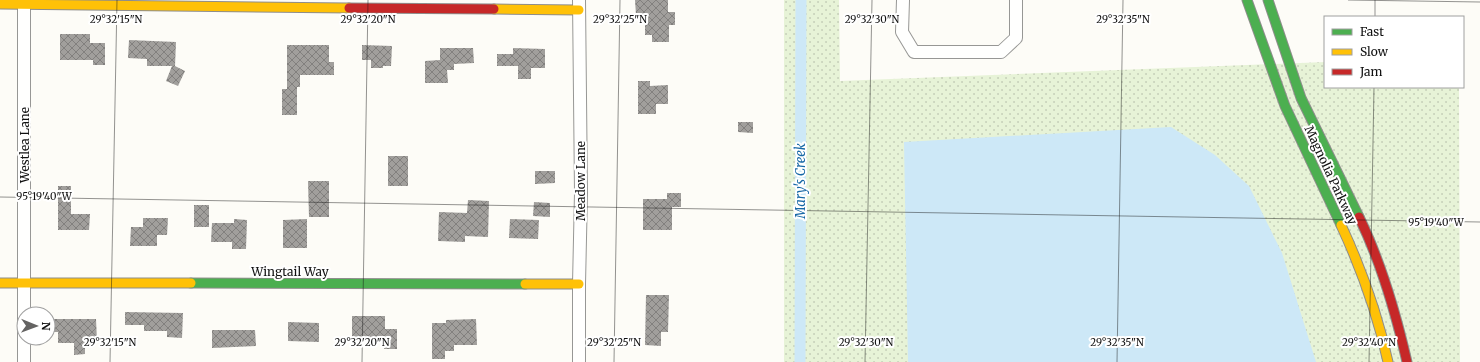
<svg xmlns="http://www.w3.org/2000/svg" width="1480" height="362" font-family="Merriweather,serif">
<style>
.grass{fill:url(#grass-dots)}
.water{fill:#cde8f7}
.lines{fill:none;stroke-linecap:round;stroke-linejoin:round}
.canal{stroke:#cde8f7;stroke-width:11}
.building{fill:url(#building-cross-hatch)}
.street-casing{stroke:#979795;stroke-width:14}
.fast-casing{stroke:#8e8d8b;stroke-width:11}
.slow-casing{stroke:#8e8d8b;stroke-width:11}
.jam-casing{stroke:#8e8d8b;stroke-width:11}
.street{stroke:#fffffe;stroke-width:12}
.fast{stroke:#4caf50;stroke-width:9}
.slow{stroke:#ffc107;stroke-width:9}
.jam{stroke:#c62828;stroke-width:9}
.ticks{fill:none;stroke:#111;stroke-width:1;stroke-opacity:0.45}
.labels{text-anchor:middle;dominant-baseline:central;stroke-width:4;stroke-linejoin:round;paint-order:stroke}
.street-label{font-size:12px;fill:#111;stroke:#fff}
.water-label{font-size:13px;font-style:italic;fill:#1768a6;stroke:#fff}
.ticks-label{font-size:10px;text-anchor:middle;fill:#111;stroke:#fff;stroke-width:4;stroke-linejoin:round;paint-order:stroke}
</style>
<defs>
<pattern id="grass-dots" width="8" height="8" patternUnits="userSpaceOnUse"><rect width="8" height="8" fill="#e7f3d7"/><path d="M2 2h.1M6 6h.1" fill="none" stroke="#c5cfb8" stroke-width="1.8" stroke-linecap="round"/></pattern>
<pattern id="building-cross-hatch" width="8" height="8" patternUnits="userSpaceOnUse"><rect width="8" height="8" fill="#a19f9c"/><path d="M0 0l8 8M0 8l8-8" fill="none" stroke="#82807e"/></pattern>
</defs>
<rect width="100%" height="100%" fill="#fdfcf7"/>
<path class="grass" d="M784,0H839L840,81L1325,62V87H1459L1460,362H784Z"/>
<path class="water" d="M1171,127L1215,155L1249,186L1282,253L1316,362H908L904,142Z"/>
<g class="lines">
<path class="canal" d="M800,362L801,0"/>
</g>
<g class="building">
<path d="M635,0H668V12H675V25H669V42H652V35H645V15H636Z"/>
<path d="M60,34H90V43H105V65H93V60H60Z"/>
<path d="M129,40L176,42L175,66L185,71L178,86L166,81L172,66H147V59L128,58Z"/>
<path d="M287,45H329V62H334V75H300V87H297V115H282V89H287Z"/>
<path d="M362,45L392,46L391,66H383V68H371V60H362Z"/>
<path d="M440,48H473L474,63L454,64V70H447L448,83H425V61L440,60Z"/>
<path d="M513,48L545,49V68H531V79H518V66H497V54H513Z"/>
<path d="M638,81H650V86L668,85V104H656V114H638Z"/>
<path d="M738,122H753V133L738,132Z"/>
<rect x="388" y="156" width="20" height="30"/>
<path d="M535,171H555V183L535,184Z"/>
<path d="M308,181H329V217H309Z"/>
<path d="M58,186H71V214H90L89,230H58Z"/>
<path d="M667,193H681V207H672V230H643V199H667Z"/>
<path d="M468,200L489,201L488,237L465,236V242L438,241L439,212L467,213Z"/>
<path d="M534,202L550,203V217L533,216Z"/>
<rect x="194" y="205" width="15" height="22"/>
<path d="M143,218H168L167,235H157V246H130L131,227H143Z"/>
<path d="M234,219L247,220L246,249H232V242H211L212,223H234Z"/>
<path d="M307,219V248H283V220Z"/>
<path d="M510,219L539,220L538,239L509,238Z"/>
<path d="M646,295H669L668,332H661V346L645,345Z"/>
<path d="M125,312L183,313L182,338L167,337V331H144V325H125Z"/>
<path d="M352,316H385V329H397V349H384V341H352Z"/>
<path d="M48,319H96L97,341H85V354L74,355V343H58V332H48Z"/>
<path d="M476,319L477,345H454V351H445V359H432V323H446V320Z"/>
<path d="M288,322L319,323V342L288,341Z"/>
<path d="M212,330H255L256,346L212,348Z"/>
</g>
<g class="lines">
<defs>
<g id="street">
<path d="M579,0L581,193L579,284V362"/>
<path d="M903,0L902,32L914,52H1001L1016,38V0"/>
<path d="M24,362V0"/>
</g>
<g id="fast">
<path d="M1247,0L1285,106L1341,225"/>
<path d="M1268,0L1301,98L1359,217"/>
<path d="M191,283L525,284"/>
</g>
<g id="slow">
<path d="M0,4L349,8"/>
<path d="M494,9L579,10"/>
<path d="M1341,225C1361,268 1378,316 1388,362"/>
<path d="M0,283H191"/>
<path d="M525,284H579"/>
</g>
<g id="jam">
<path d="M349,8L494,9"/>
<path d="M1359,217C1381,262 1396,314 1407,362"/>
</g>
</defs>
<use href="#street" class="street-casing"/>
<use href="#fast" class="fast-casing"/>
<use href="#slow" class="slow-casing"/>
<use href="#jam" class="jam-casing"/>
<use href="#street" class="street"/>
<use href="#fast" class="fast"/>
<use href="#slow" class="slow"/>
<use href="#jam" class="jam"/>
</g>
<path class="ticks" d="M1348,0L1480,2M1375,17V0M0,197L1480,222M110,362L117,0M362,362L368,0M614,362L620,0M865,362L872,0M1117,362L1123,0M1369,362L1374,87"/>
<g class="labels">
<g class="street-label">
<text transform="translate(24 145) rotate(-90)">Westlea Lane</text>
<text transform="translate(1331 175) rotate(65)">Magnolia Parkway</text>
<text transform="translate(580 181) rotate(-90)">Meadow Lane</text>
<text x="290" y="271">Wingtail Way</text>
</g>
<g class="water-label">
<text transform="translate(800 181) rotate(-90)">Mary's Creek</text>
</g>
</g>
<g class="ticks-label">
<text x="116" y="23">29°32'15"N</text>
<text x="368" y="23">29°32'20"N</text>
<text x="620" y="23">29°32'25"N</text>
<text x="872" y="23">29°32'30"N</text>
<text x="1123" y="23">29°32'35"N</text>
<text x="44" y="200">95°19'40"W</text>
<text x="1436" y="226">95°19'40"W</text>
<text x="110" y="346">29°32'15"N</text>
<text x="362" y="346">29°32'20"N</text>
<text x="614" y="346">29°32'25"N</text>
<text x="866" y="346">29°32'30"N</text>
<text x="1117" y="346">29°32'35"N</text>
<text x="1369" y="346">29°32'40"N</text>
</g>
<rect x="1324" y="16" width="140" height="72" fill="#ffffff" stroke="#a0a0a0"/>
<rect x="1332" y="29" width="20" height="6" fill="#4caf50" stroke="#a0a0a0"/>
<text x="1360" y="36" font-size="12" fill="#111111">Fast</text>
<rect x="1332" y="49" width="20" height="6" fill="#ffc107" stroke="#a0a0a0"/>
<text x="1360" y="56" font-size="12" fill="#111111">Slow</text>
<rect x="1332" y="69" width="20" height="6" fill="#c62828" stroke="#a0a0a0"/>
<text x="1360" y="76" font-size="12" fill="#111111">Jam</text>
<g transform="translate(36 326) rotate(91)"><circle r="19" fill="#ffffff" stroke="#a0a0a0"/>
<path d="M0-3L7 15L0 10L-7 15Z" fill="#646362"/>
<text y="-6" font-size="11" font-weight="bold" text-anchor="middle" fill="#111111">N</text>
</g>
</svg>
